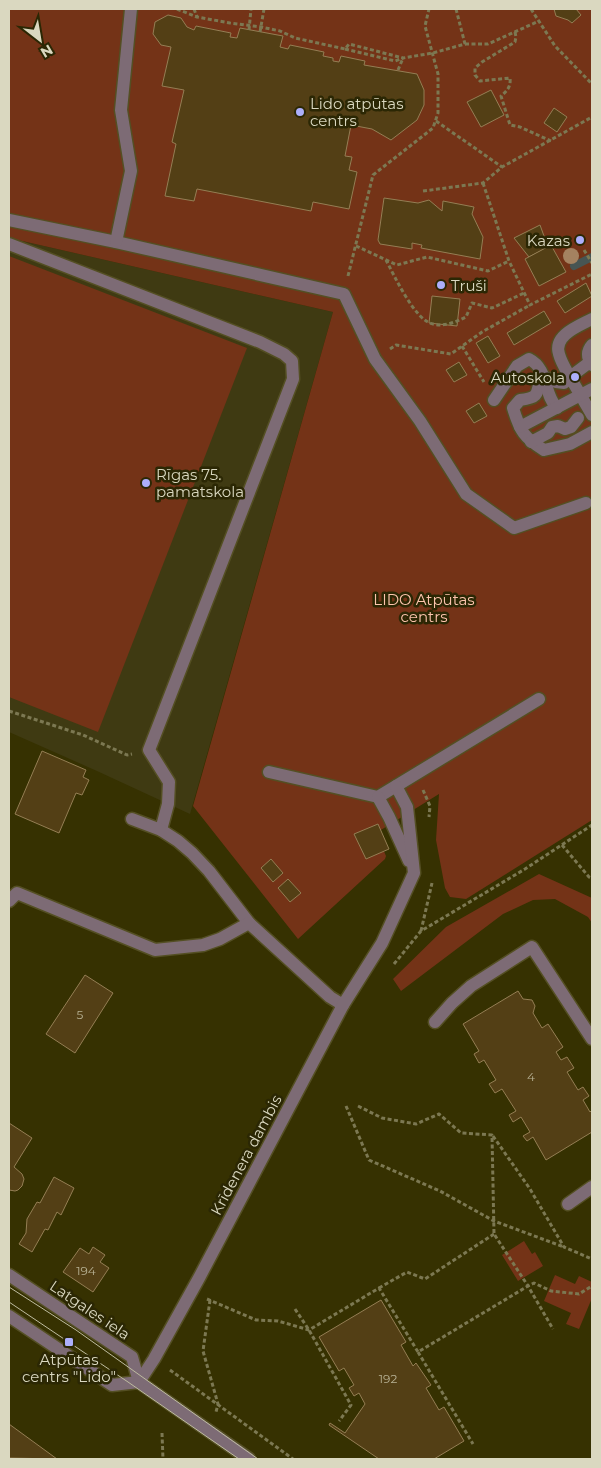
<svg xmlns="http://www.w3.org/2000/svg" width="601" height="1468" font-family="Montserrat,sans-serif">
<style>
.built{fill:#3f3a12}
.green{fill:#743317}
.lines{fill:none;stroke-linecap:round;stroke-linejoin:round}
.stream{stroke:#475553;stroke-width:8}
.building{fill:#533f15;stroke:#947e54}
.minor-casing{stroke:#544f23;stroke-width:15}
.path{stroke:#7c7852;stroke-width:3;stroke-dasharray:4 2.5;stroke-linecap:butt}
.minor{stroke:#7d6b75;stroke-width:12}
.tram{stroke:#bebca0;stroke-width:1}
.tree{fill:#a48260}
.poi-dot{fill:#adaffb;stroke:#2b2704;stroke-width:2}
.labels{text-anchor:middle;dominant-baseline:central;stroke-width:5;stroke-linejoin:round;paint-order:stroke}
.number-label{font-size:12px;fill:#b8b295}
.poi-label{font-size:15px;fill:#dad8c0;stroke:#2b2704;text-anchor:start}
.park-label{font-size:15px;fill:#fec5ae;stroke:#2b2704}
.street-label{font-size:15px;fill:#dad8c0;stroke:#2b2704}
</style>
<rect width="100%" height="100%" fill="#363101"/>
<path class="built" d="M9,238L333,312L190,814L97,771L9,732Z"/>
<g class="green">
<path d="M9,9H592V820L466,899L450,897L445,888L436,840L439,794L376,833L386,856L385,859L298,939L193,806L333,312L9,238Z"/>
<path d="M9,256L247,348L98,732L9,697Z"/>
<path d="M539,874L592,898V923L588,917L555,899L533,900L503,914L401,991L393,979L446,927Z"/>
<path d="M524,1241L532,1254L535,1252L543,1266L518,1281L502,1255Z"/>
<path d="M555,1275L575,1284L579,1276L592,1282V1298L579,1329L566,1324L571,1313L544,1301Z"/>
</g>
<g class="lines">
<path class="stream" d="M574,266L592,257"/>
</g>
<g class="building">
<path d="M554,9H576L581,15L572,23L568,20L556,16Z"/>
<path d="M168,15L181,18L187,27L194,30L196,26L231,33L230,37L237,38L240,28L283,36L280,47L288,49L290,45L324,52L323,56L333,58V61L339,62L341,56L365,61L364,65L417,74L424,90V105L417,120L391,140L372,129L351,125L345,156L352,157L349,170L357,172L349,209L313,202L311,211L197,189L194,201L165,196L176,144L172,142L184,90L162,86L171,47L161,45L153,34L155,22Z"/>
<path d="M491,90L504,115L481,127L467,102Z"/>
<path d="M554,108L567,117L557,132L544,123Z"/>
<path d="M384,198L418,203L429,200L442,211L443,201L474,207L472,214L483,237L480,259L421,248L422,245L412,243V249L380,244L378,240Z"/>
<path d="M540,225L548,247L529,257L514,238Z"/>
<path d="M551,245L566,272L539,286L525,259Z"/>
<path d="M586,283L592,296L565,313L557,301Z"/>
<path d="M432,296L460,299L457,326L429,323Z"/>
<path d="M544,311L551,323L514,345L507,333Z"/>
<path d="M488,336L500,356L488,363L476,343Z"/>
<path d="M459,362L467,375L454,382L446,370Z"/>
<path d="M479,403L487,416L474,423L466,411Z"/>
<path d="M42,751L86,770L83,777L89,780L82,795L76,793L59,833L15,814Z"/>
<path d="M378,824L389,849L366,859L354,834Z"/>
<path d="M271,859L283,873L273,882L261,868Z"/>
<path d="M288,879L301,893L290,902L278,888Z"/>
<path d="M85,975L113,993L75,1053L46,1034Z"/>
<path d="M518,991L523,999L532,1000L535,1006L533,1013L542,1028L548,1024L563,1047L556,1052L561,1060L567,1057L574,1068L567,1072L578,1090L583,1087L589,1096L583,1100L590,1112L592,1110V1132L546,1160L533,1137L527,1141L523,1136L530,1132L521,1117L513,1122L509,1115L516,1111L502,1089L495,1093L489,1084L496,1080L484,1060L479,1063L474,1054L479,1051L463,1024Z"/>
<path d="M9,1123L32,1138L14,1167L22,1174L24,1179L22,1186L18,1190L15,1191L9,1190Z"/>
<path d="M54,1177L74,1188L61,1215L57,1212L48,1230L45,1229L32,1252L19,1244L26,1233L27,1219L37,1202L40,1203Z"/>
<path d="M93,1247L105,1255L100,1262L109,1268L93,1292L63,1272L80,1248L89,1254Z"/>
<path d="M381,1300L406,1342L401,1345L413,1366L416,1363L431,1385L426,1388L439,1410L444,1407L464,1441L434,1459H379L329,1425L330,1423L345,1433L365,1404L359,1393L354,1396L349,1388L354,1385L344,1368L339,1371L319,1337Z"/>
<path d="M9,1424L57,1459L9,1458Z"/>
</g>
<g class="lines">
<defs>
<g id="minor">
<path d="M9,220L116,242L344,294L375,359L420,421L466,494L514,528L586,503"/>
<path d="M116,242L131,171L121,110L131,9"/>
<path d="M9,244L260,342L284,354L292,361L293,379L149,750L169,782L168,804L161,830"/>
<path d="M592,345C586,352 587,358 592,365"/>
<path d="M590,362L570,377L592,415"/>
<path d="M544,377L540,379C537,396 537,398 520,400L513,408C520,431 524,438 544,450L570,444L592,432"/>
<path d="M544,377L556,382L564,383L570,377C566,370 561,362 559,354C553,335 579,326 592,319"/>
<path d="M494,400L517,366L529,359C549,369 543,394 557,408"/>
<path d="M520,427L592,389"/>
<path d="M531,442L548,433L552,427L558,426L565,429L571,427L578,418"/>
<path d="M269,772L378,797L539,699"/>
<path d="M378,797L389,817L409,861"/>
<path d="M132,819L161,830L178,841L192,853L209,871L249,923L330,997L343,1005"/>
<path d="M9,901L17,893L155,950L203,945L220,939L249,923"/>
<path d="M435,1022L452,1003L471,986L532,947L592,1039"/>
<path d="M568,1204L592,1187"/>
<path d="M9,1275L132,1357L139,1382"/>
<path d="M9,1316L112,1385L139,1382L249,1459"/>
<path d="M139,1382L154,1359L199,1278L343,1005L382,943L414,873L407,807L396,786"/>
</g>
</defs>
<use href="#minor" class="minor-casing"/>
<g class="path">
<path d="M177,9L197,17L230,23L261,27L280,31L295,38L345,49L349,44L403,58L433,53L465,44L456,9"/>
<path d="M194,9L197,17"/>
<path d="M531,9L555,46L592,84"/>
<path d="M249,30L251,9"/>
<path d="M260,32L264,9"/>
<path d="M515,32L516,37L515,42L482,62L475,68V75L480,81L510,78C511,87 507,91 501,96L510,125L520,127L551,141"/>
<path d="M465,44H488L539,21"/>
<path d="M345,49L395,61L403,58"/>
<path d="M398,70L403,58"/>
<path d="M436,121L502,167"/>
<path d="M483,183L509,261L530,305L592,274"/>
<path d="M423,191L483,183L502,167L592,117"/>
<path d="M356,246L397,265L427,257L488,271L509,261"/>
<path d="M584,250L592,263"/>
<path d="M386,260C394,275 415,321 433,324C444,327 456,322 466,317L472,303L492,308L524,293"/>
<path d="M348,276L373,175L433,128L438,113V74L425,26L429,9"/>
<path d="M462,346L484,382"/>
<path d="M390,349L396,345L451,354L482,332L530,305"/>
<path d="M9,711L83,735L127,755L132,754"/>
<path d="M423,790L430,806L429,817"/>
<path d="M562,845L589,877L592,878"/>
<path d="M421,931L432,883"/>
<path d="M394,964L421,931L525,869L592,825"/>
<path d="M346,1106L369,1160L440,1191L494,1221L564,1247"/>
<path d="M358,1106L382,1118L416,1124L439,1114L461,1133L492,1135L494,1234L528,1286L534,1283L551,1291L579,1294L592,1286"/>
<path d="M493,1136L530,1189L564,1247L592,1259"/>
<path d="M379,1288L407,1272L425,1279L494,1234"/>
<path d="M207,1299L256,1320L278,1321L309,1330L379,1288L418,1352L528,1286L553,1329"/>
<path d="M210,1300L203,1351L218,1404L216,1412"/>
<path d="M295,1309L309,1330L351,1405L339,1421"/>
<path d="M418,1352L473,1444"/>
<path d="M170,1370L293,1459"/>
<path d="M162,1433L163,1459"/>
</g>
<use href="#minor" class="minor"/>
<g class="tram">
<path d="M9,1287L76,1330L258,1459"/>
<path d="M9,1302L128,1382L239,1459"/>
</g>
</g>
<circle class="tree" cx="571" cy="256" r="8"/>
<g class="poi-dot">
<circle cx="300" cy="112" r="5"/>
<circle cx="580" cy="240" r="5"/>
<circle cx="441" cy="285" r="5"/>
<circle cx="575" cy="377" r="5"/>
<circle cx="146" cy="483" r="5"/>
<rect x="64" y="1337" width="10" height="10" rx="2.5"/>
</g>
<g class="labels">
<g class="number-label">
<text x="80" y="1014">5</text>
<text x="531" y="1076">4</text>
<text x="86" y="1270">194</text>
<text x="388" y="1378">192</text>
</g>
<g class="poi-label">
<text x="310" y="103">Lido atpūtas<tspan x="310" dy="17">centrs</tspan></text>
<text x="570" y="240" text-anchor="end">Kazas</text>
<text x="451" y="285">Truši</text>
<text x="565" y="377" text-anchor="end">Autoskola</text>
<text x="156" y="474">Rīgas 75.<tspan x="156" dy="17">pamatskola</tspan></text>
<text x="69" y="1359" text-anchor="middle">Atpūtas<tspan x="69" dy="17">centrs "Lido"</tspan></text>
</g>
<g class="park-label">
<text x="424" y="599">LIDO Atpūtas<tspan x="424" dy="17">centrs</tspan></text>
</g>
<g class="street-label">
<text transform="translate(246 1155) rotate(-62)">Krīdenera dambis</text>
<text transform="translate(90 1310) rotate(34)">Latgales iela</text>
</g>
</g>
<rect width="601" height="1468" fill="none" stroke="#dad8c0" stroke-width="20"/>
<g transform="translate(40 40) rotate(149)" stroke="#2b2704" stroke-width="4" paint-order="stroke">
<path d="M0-4L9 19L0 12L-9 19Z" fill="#dad8c0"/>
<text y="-8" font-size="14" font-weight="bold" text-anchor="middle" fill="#dad8c0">N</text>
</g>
</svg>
